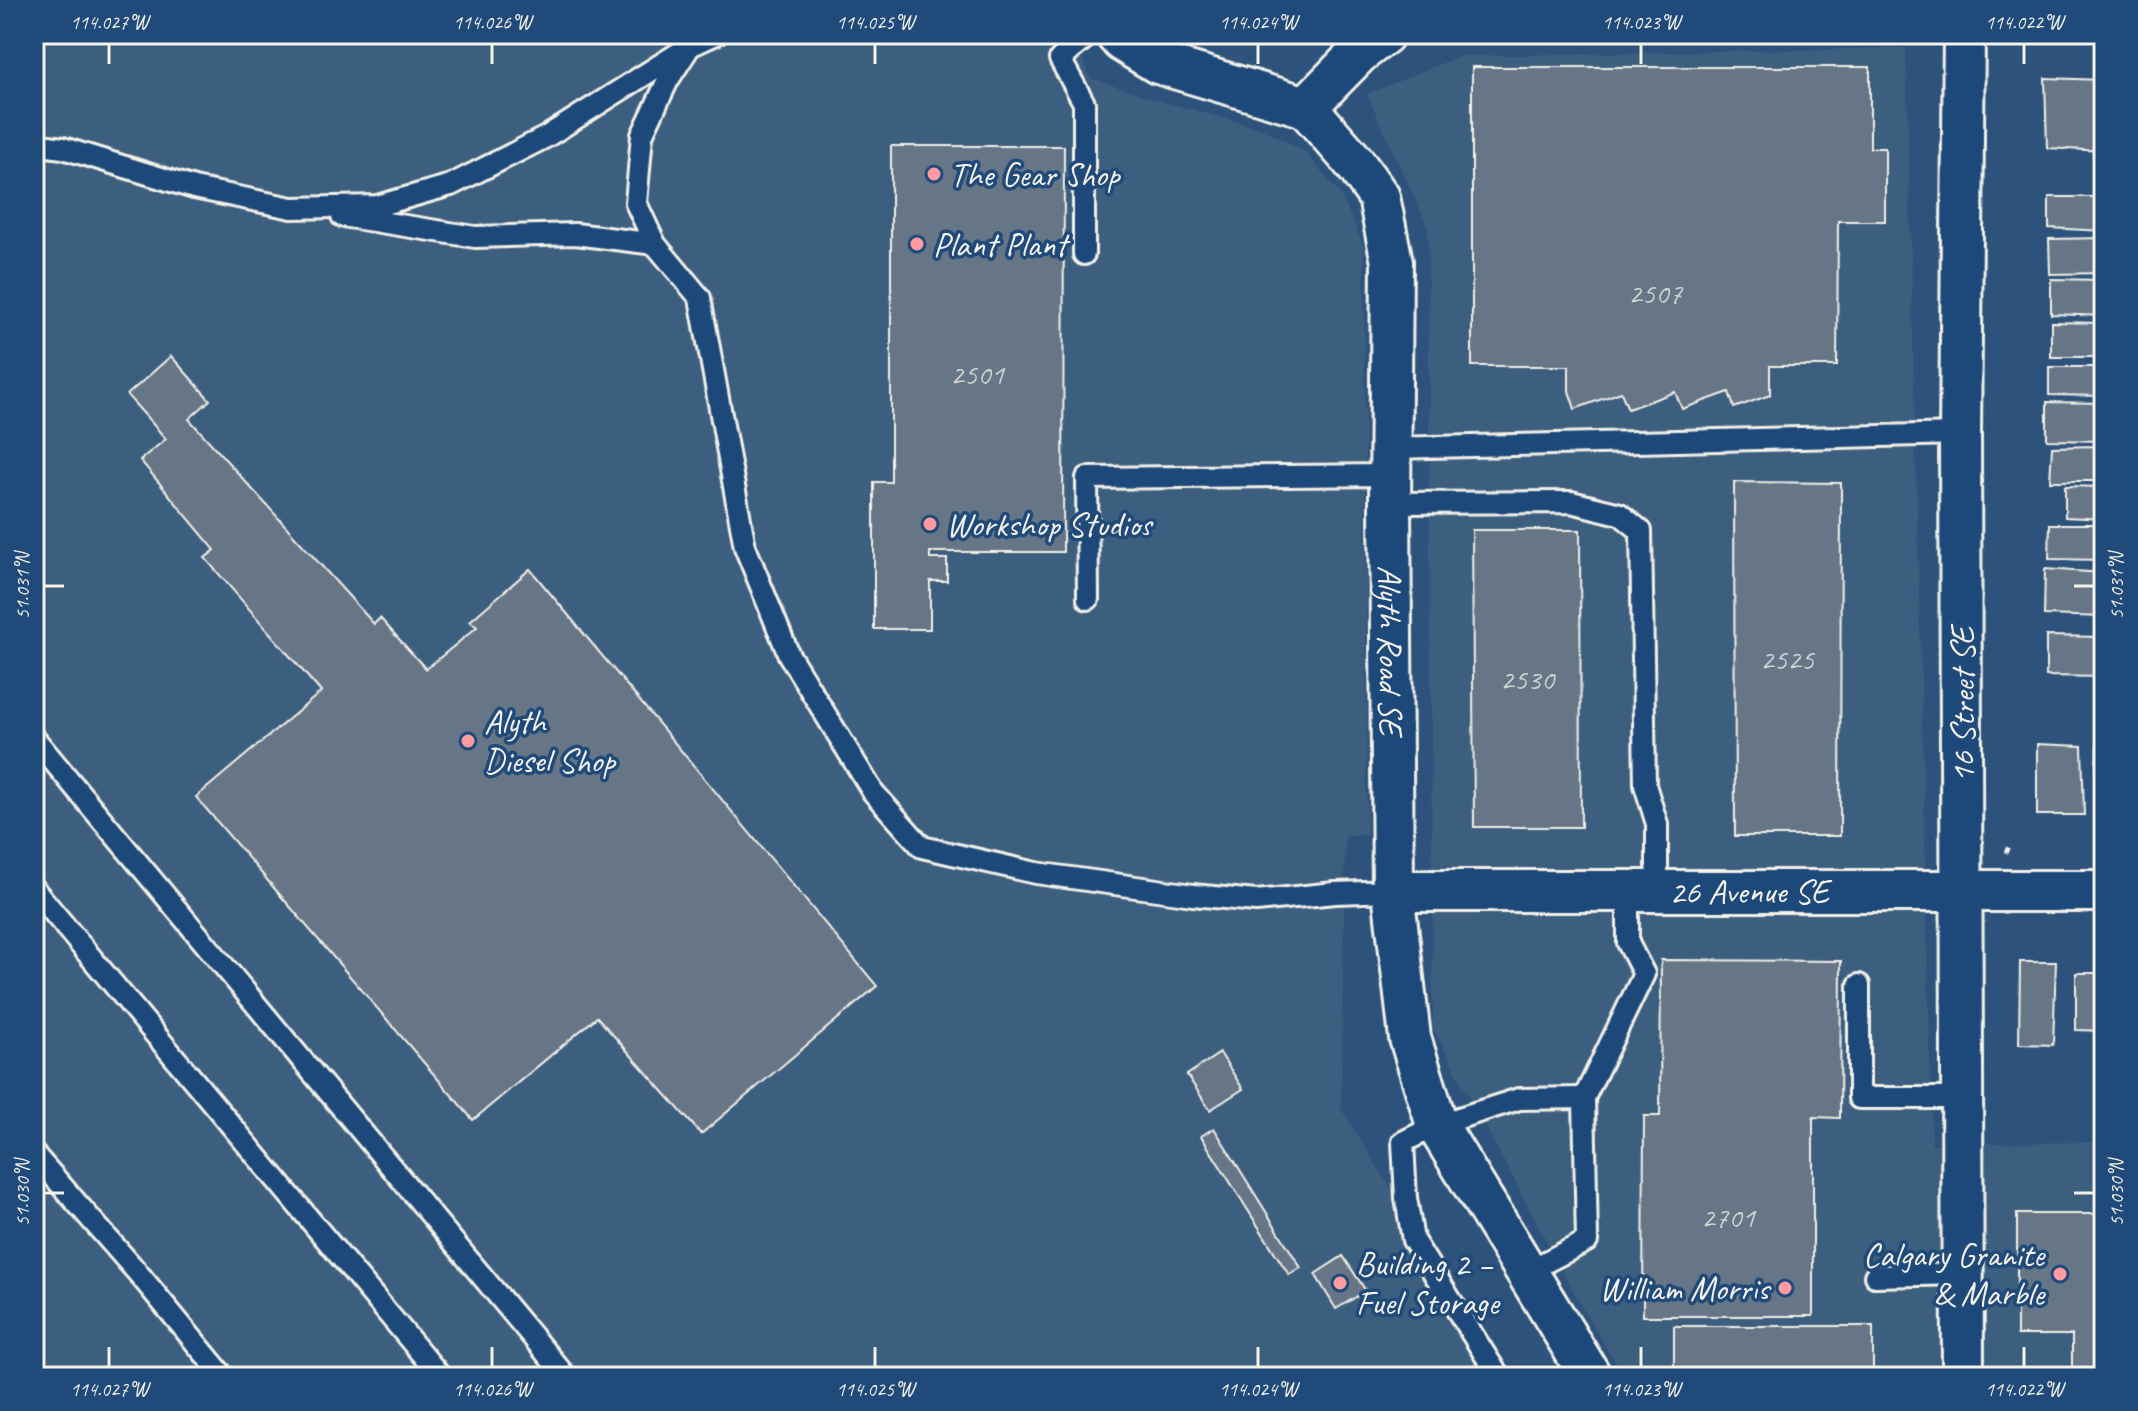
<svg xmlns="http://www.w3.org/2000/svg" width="2138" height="1411" font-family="Caveat,sans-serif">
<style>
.built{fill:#3e5e7f}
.building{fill:#667686;stroke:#f4f1e8;stroke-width:2}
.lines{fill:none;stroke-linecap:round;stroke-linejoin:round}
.service-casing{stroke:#f4f1e8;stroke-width:26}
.minor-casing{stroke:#f4f1e8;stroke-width:46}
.path{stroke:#f4f1e8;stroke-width:5;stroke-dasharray:6 6;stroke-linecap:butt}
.service{stroke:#1f4a7a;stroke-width:20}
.minor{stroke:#1f4a7a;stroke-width:40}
.ticks{fill:none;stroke:#f4f1e8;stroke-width:3}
.poi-dot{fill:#ff9aa2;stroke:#1f4a7a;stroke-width:3}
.labels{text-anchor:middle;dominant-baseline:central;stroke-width:7;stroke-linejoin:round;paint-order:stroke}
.number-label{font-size:30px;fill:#d0d2d0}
.poi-label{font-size:34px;fill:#f4f1e8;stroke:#1f4a7a;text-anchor:start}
.street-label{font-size:34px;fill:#f4f1e8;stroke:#1f4a7a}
.neatline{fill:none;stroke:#f4f1e8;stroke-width:3}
.ticks-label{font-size:20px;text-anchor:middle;fill:#f4f1e8}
</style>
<rect width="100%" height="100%" fill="#2d537c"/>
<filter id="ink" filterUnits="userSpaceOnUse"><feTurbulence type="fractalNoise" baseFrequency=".0125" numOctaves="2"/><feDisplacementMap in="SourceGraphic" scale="16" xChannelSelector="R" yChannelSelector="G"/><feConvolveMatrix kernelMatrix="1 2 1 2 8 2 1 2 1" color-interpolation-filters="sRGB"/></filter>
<g filter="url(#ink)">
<g class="built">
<path d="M34,34H1071L1091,78L1160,101L1260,128L1304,151L1341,195L1364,247L1367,835L1345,836L1341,1109L1509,1377H34Z"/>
<path d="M1906,48L1932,1144L2104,1142V1377H1625L1585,1313L1433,1028L1428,227L1367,94L1460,56Z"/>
</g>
<g class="building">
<path d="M1472,67H1870V148H1885V221H1838L1837,366H1770V395L1734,408L1729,392L1682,409L1675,392L1628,409L1621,392L1575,409L1569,391V366H1472Z"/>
<path d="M2045,78L2104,80V151L2047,148Z"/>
<path d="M891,146H1064L1063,552H930V559H947V581H930V629H874V482H891Z"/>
<path d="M2049,197H2104V231L2049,228Z"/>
<path d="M2104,238V273L2050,274L2049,239Z"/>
<path d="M2051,279L2104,280V316L2051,314Z"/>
<path d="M2051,322L2104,323L2103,357H2051Z"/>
<path d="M171,356L210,400L189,419L374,624L380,618L426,669L477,627L470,621L530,569L877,986L701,1134L597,1017L473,1120L196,797L321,692L205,558L215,550L140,460L166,439L127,395Z"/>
<path d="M2049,367H2104V396L2049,395Z"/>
<path d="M2047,402L2104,403V441L2047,440Z"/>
<path d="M2098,446V481H2050L2052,447Z"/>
<path d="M1734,482L1841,483L1840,836H1735Z"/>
<path d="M2065,486L2104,487V519L2065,517Z"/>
<path d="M2050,524H2104V560L2049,559Z"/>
<path d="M1472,530H1580L1581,827H1474Z"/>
<path d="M2045,569L2103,573L2104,617L2044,615Z"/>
<path d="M2046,636L2104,637V677L2046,676Z"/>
<path d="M2037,744L2082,746L2084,815H2037Z"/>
<path d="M2097,745H2104V810H2095Z"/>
<path d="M1661,960L1841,961L1840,1118L1813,1117V1316H1643L1644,1116H1660Z"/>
<path d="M2020,962H2056L2053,1045L2019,1044Z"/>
<path d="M2076,973H2104V1031L2076,1030Z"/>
<path d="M1220,1053L1243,1089L1210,1110L1187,1075Z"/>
<path d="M1214,1128L1301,1268L1289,1275L1201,1136Z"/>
<path d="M2017,1214H2104V1377H2072V1335H2017Z"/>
<path d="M1343,1256L1366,1291L1336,1309L1315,1274Z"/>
<rect x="1674" y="1326" width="199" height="51"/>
</g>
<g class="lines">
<defs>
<g id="service">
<path d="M690,46L668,80L642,135L636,203L655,244L700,298L745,547L789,655L873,792L922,847L1036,873L1193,895L1256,901L1335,893L1393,891"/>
<path d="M34,144L63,148L194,188L292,208L377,206L451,185L546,137L690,46L716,34"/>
<path d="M342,216L475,237L575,234L655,244"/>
<path d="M1084,254V103L1060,59L1090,34"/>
<path d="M1390,448L1960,434"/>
<path d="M1390,503L1571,502L1620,514L1641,531L1645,785L1657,824V892"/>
<path d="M1088,599L1087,478L1390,475"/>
<path d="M34,738L566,1377"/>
<path d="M34,889L441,1377"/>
<path d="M1859,985V1098H1962"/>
<path d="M1584,1098L1644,974L1628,943V891"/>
<path d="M34,1154L138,1273L224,1377"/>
<path d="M1875,1276L1962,1274"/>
<path d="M1499,1377L1413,1240L1406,1198L1403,1142L1437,1125L1519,1099L1584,1098L1587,1241L1526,1272"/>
</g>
<g id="minor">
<path id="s1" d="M1116,34L1122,41L1158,63L1306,107L1354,162L1379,197L1392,262L1390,503L1393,891L1410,1038L1437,1125L1591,1377"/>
<path d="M1306,107L1359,53L1384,34"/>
<path id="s2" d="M1393,891H2104"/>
<path d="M1963,1377L1960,434L1964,34"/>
</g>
</defs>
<use href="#service" class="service-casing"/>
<use href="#minor" class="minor-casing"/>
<path class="path" d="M2006,853L2011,842"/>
<use href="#service" class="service"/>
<use href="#minor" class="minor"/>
</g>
</g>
<path class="ticks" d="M109,44V64M492,44V64M875,44V64M1258,44V64M1641,44V64M2024,44V64M44,586H64M2074,586H2094M44,1193H64M2074,1193H2094M109,1347V1367M492,1347V1367M875,1347V1367M1258,1347V1367M1641,1347V1367M2024,1347V1367"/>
<g class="poi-dot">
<circle cx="934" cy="174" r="8"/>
<circle cx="917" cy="244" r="8"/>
<circle cx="930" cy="524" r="8"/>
<circle cx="468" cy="741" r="8"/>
<circle cx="2060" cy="1274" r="8"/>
<circle cx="1340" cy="1283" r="8"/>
<circle cx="1785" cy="1288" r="8"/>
</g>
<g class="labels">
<g class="number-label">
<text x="1655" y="293">2507</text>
<text x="977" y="374">2501</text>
<text x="1787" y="659">2525</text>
<text x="1527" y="679">2530</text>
<text x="1728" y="1217">2701</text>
</g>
<g class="poi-label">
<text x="950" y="174">The Gear Shop</text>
<text x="933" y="244">Plant Plant</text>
<text x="946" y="524">Workshop Studios</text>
<text x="484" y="721">Alyth<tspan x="484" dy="39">Diesel Shop</tspan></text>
<text x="2044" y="1254" text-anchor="end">Calgary Granite<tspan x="2044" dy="39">&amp; Marble</tspan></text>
<text x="1356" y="1263">Building 2 –<tspan x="1356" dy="39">Fuel Storage</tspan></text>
<text x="1769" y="1288" text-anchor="end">William Morris</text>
</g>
<g class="street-label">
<text stroke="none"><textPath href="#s1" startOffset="776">Alyth Road SE</textPath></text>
<text transform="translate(1962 705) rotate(-90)">16 Street SE</text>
<text stroke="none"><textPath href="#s2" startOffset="356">26 Avenue SE</textPath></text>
</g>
</g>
<rect width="2138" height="1411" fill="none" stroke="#1f4a7a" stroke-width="88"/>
<rect x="44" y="44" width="2050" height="1323" class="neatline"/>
<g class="ticks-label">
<text x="109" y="29">114.027°W</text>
<text x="492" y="29">114.026°W</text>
<text x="875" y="29">114.025°W</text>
<text x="1258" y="29">114.024°W</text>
<text x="1641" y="29">114.023°W</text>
<text x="2024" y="29">114.022°W</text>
<text transform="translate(22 586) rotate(-90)" y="7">51.031°N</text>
<text transform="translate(2116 586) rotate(-90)" y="7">51.031°N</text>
<text transform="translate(22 1193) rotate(-90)" y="7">51.030°N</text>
<text transform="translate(2116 1193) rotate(-90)" y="7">51.030°N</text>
<text x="109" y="1396">114.027°W</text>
<text x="492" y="1396">114.026°W</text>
<text x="875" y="1396">114.025°W</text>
<text x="1258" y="1396">114.024°W</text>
<text x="1641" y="1396">114.023°W</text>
<text x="2024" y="1396">114.022°W</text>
</g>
</svg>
